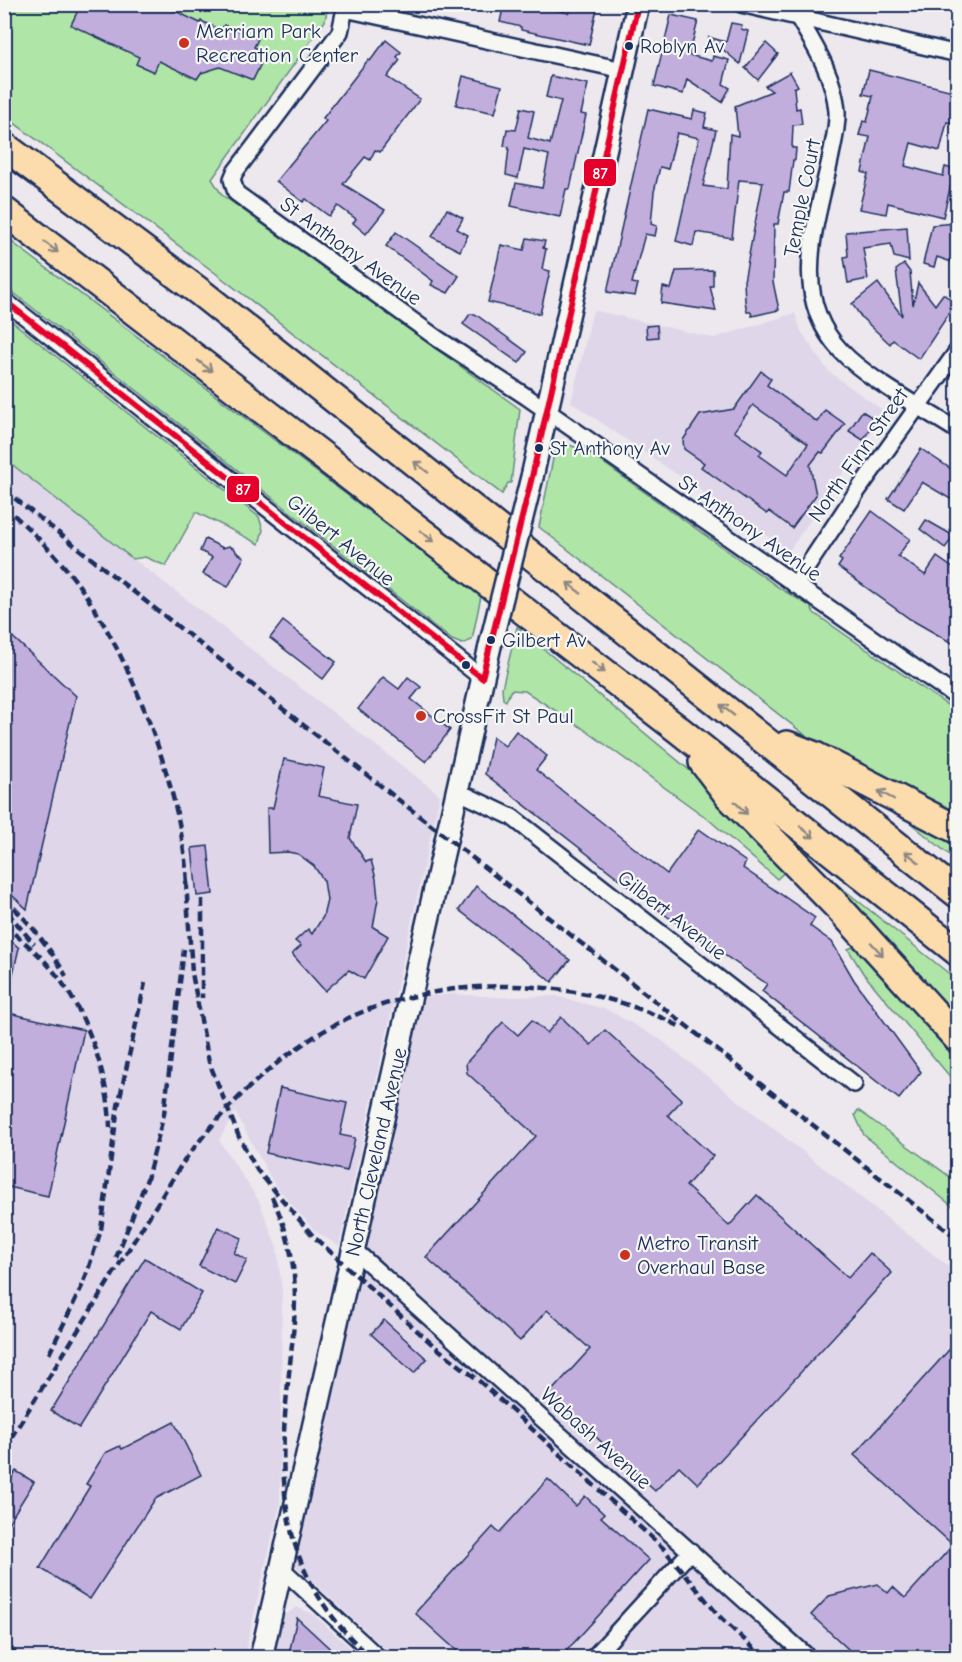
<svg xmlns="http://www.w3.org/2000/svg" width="962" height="1662" font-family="'Comic Neue',sans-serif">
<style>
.built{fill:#dfd7e9}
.green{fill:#b0e5a8;stroke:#668a83;stroke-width:1.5}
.building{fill:#c2aedd;stroke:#1b2f5e;stroke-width:1.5;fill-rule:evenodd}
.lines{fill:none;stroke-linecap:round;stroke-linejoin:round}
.street-casing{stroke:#1b2f5e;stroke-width:20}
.secondary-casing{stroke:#1b2f5e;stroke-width:26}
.highway-casing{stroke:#1b2f5e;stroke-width:32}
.street{stroke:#f6f6f2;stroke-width:15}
.secondary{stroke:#f6f6f2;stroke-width:21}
.highway{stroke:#fcdcac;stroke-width:27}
.rail{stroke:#1b2f5e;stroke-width:4.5;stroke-dasharray:9 4.5;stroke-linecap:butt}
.secondary-bridge-casing{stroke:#1b2f5e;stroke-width:26;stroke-linecap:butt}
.secondary-bridge{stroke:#f6f6f2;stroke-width:21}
.bus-1-casing{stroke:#f6f6f2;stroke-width:10}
.bus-1{stroke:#e4002b;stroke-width:6}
.oneway{stroke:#8c8685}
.poi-dot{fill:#c8321e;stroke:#f6f6f2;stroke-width:2}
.bus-dot{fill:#1b2f5e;stroke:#f6f6f2;stroke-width:2}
.labels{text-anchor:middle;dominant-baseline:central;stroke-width:4.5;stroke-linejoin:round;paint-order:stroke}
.bus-label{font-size:20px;fill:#1b2f5e;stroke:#f6f6f2;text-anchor:start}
.poi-label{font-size:21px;fill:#1b2f5e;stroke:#f6f6f2;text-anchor:start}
.street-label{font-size:21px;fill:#1b2f5e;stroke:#f6f6f2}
.line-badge{stroke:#f6f6f2;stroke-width:2}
.badge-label{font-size:16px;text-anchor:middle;font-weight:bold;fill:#fff}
</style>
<rect width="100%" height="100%" fill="#ece8ee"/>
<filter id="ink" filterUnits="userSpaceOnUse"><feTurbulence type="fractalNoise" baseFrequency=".0167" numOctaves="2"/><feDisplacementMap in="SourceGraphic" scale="12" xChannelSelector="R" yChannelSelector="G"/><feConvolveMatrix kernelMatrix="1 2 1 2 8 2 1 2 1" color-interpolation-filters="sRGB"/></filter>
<g filter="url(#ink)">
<g class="built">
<path d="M593,310L714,338L795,313L801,331L828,371L885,412L789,551L571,402Z"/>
<path d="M4,459L440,795L339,1246L315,1231L274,1184L235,1112L219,1140L259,1201L277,1247L282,1291L280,1504L244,1657H19L5,1644Z"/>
<path d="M453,994L499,997L556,996L608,1010L661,1040L957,1273V1657H394L291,1562L423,997Z"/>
<path d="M296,1607L312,1613L360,1657L273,1658L283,1617Z"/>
</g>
<g class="green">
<path d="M4,5H328L325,21L212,179L222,195L520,409L511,483H508L502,494L214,272L5,116Z"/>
<path d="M4,236L481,596L472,640L462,644L452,640L5,286Z"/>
<path d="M9,319L259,517L263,530L259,544L196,512L166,566L145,557L133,559L5,459L4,320Z"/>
<path d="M564,443L588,452L781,589L810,606L814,613L957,712V824L832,756L539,527L554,454L558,444Z"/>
<path d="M517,627L723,798L791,866L777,879L708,819L581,727L525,691L511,690L506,701L503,699L502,688Z"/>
<path d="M892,808L957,837V861Z"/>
<path d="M822,872L957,980V1017L819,876Z"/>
<path d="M859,945L957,1061V1085L863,973L848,949Z"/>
<path d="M858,1110L957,1182V1210L864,1135L855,1115Z"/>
</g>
<g class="building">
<path d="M81,4H176L173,10L200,23L201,21L221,30L224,25L235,31L236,29L258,39L254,47L266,53L253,80L220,67L201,73L197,79L159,61L154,72L136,64L139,57L71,25Z"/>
<path d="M504,4H531L569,13L571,4H598L589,45L521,30V27L500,22Z"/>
<path d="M671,15L698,21L689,55L712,61L713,56L729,60L723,84L730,88L722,102L687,79L683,94L654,86Z"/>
<path d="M731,23L742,25L741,29L748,31L740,64L708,37L726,42Z"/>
<path d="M386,40L401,52L397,57L400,60L387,77L420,99L380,152L375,150L370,160L365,157L343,184L385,210L366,234L353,223L356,219L338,206L329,216L306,199L303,202L276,181L326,121L323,118L368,60L370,61Z"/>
<path d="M766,43L778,54L758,80L745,68Z"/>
<path d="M869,70L957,92V124L947,122L940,151L911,143L905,166L943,176L945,167L957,170L955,186L951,184L943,217L888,203L886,214L859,209L868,174L862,172L870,137L859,135L863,121L867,122L873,96L863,94Z"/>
<path d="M790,72L798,86L794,88L796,109L800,108L802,124L793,125L792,148H796L795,160H793L789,192H784L778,224H774L773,282L779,310L752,316L751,312H747L745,301L744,281L763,182L739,180L732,238L696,232L693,246L676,241L699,138L677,133L668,169L660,167L654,192L651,224L657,226L655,236L645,234L632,283L638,284L635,296L607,292L648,109L692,119L694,110L707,113L704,127L716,130L703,186L727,189L730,134L738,136L735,106L772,91L765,86Z"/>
<path d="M463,76L502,86L495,113L456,105Z"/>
<path d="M551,76L588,84L581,114L586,115L570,189H566L560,217L511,206L516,183L542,188L549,155L524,149L518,178L506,175L509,147L504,146L507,129L516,130L521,108L534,111L528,138L550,144L561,101L546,97Z"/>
<path d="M447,209L463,218L457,229L468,235L460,251L432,237Z"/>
<path d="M957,223V264L937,257L934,267L923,264L932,225Z"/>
<path d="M907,227L909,261L894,257L891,244L863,248L868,279L848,283L844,257L848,256L846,232Z"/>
<path d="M396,232L459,276L448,293L431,285L433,281L386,246Z"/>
<path d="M527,238L545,241L543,248L546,249L542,269L550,271L540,314L488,302L501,245L524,250Z"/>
<path d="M904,264L910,272L913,305L918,283L935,305L943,294L956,303L919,359L893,340L890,344L862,318L852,304L878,283L902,316L896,270Z"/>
<path d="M713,270V286H710L716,311L661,303L663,287L671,289L676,271Z"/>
<path d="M470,314H475L527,352L519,363L463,324Z"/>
<path d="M657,325L658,337L647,338L646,326Z"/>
<path d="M761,371L771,379L767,385L817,422L825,410L845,424L823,453L820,452L810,465L816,495L792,528L769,511L767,514L701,467L704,463L684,449L683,440L700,415L734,409ZM753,405L808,444L787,475L759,455L762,451L734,431Z"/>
<path d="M862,411L876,420L863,440L849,431Z"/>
<path d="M921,449L957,473V503L922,482L904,509L888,499Z"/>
<path d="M872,511L910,539L898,556L925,575L937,557L957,571V646L910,619L838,567L842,561L839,559Z"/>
<path d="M926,520L954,536L945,548L920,529Z"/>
<path d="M205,539L223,548L229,546L235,549L236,552L244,557L228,587L203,574L212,557L200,551Z"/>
<path d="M283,621L336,662L323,679L270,638Z"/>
<path d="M4,629L76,696L27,909L4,888Z"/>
<path d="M383,677L399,689L408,677L421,687L411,699L450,730L426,762L358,709Z"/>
<path d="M516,731L547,756L536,770L667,874L699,829L746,862L743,868L815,918L810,926L832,942L854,980L921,1072L899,1099L762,991L767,984L668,917L485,774L493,737L505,746Z"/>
<path d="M284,759L324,768L318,796L357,804L350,838L366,862L371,860L376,879L378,899L373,927L388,936L364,979L349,970L325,991L292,954L301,946L295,941L308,929L312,934L323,917L327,900L324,881L314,866L298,854L288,852L268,853L267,808H273Z"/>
<path d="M208,846L213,894L197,896L192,848Z"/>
<path d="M476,886L570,960L552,982L459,910Z"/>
<path d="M4,934L19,948L9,991L4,990Z"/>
<path d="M4,1012L84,1030L48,1196L4,1186Z"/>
<path d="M561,1017L591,1045L605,1030L682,1100L668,1115L713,1156L686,1186L729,1226L757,1195L848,1278L870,1253L892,1273L698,1484L679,1466L655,1491L549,1394L590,1349L547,1310L520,1341L426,1257L536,1136L467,1073L466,1063L503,1022L518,1035L532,1020L547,1033Z"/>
<path d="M280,1088L347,1103L340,1135L355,1138L347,1171L266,1153Z"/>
<path d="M218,1227L242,1238L234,1253L247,1260L235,1284L199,1266Z"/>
<path d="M145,1258L202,1293L181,1329L151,1311L79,1428L51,1411Z"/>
<path d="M384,1320L427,1359L414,1373L371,1334Z"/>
<path d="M957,1341V1658H858L811,1615L829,1596L878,1584L888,1593L893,1587L905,1598L953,1545L854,1455Z"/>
<path d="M174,1422L201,1475L155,1499L90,1599L40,1568L90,1486L86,1484L105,1453L120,1446L122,1449Z"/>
<path d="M16,1471L34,1482L4,1530V1489Z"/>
<path d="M548,1479L576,1506L585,1496L604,1514L601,1517L649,1560L560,1658H451L457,1651L415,1613L493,1527L499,1533Z"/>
<path d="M297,1618L340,1658H288Z"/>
</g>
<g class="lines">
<defs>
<g id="street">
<path d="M346,4L340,32L235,172L232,179L236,193L438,339L527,397L958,698"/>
<path d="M741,4L958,54"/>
<path d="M345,9L623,70"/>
<path d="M799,19C816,48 834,76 837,111C838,127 833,144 830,160C816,225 789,296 841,351C867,379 924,409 958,431"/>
<path d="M4,300L482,678"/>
<path d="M795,585L856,493L958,350"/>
<path d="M457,791L512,817L854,1084"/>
<path d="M354,1250L809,1658"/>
<path d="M281,1568L379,1658"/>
<path d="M593,1658L691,1551"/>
</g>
<g id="secondary">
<path d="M532,477L638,4"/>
<path d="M4,1657L5,1658"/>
<path d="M261,1658L490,646"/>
</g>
<g id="highway">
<path d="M4,146L201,293L958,894"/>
<path d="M4,211L679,730L958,952"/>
<path d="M787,745L815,756L958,830"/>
<path d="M703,762L729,796L840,909L958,1039"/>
</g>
</defs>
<use href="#street" class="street-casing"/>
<use href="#secondary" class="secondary-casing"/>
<use href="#highway" class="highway-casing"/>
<use href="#street" class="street"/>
<use href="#secondary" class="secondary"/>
<use href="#highway" class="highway"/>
<g class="rail">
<path d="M4,490L958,1239"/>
<path d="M4,506C24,524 45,544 63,565C125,637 186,794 187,890"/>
<path d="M186,881L192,973L209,1062L239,1137L257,1170L314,1237L433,1345L477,1379L663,1548L720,1617L764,1658"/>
<path d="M4,898C29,922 49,946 66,976"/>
<path d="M202,899V998"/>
<path d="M7,912L34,944"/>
<path d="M4,925C19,938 36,951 49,966C85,1006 109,1075 110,1128"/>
<path d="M272,1197C306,1269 294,1318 287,1393C276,1502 286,1581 371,1658"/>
<path d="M116,1258L147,1179L164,1114L184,949"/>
<path d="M49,1354L84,1282L101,1230L118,1106L145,983"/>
<path d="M4,1449L182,1164C227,1101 298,1034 373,1008C470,974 587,979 679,1026"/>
</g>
<defs>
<path id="secondary-bridge" d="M490,646L532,477"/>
</defs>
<use href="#secondary-bridge" class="secondary-bridge-casing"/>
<use href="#secondary-bridge" class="secondary-bridge"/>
<defs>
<g id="bus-1">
<path d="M4,300L482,678"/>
<path d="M482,678L532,477L638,4"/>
</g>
</defs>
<use href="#bus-1" class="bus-1-casing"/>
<use href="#bus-1" class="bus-1"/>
</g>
<defs><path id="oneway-shaft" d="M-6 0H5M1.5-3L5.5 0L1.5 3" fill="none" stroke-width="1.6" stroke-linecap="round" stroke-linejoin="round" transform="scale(1.5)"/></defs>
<g class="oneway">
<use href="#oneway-shaft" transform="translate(51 247) rotate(38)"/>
<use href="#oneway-shaft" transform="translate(205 366) rotate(38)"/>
<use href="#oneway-shaft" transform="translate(421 467) rotate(-142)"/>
<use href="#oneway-shaft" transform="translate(427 536) rotate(38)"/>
<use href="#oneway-shaft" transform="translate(574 588) rotate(-142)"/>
<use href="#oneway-shaft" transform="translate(598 667) rotate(38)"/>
<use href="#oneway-shaft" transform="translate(727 710) rotate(-142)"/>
<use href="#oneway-shaft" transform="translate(886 795) rotate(-152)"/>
<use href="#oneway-shaft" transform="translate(741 808) rotate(45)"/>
<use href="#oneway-shaft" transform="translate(807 832) rotate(39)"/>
<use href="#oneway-shaft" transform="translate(912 857) rotate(-141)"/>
<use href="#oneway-shaft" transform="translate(877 949) rotate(47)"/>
</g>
</g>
<g class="poi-dot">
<circle cx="184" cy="43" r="6"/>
<circle cx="421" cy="716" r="6"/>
<circle cx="625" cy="1255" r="6"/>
</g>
<g class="bus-dot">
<circle cx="629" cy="46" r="5"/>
<circle cx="539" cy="448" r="5"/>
<circle cx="491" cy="640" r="5"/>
<circle cx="466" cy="665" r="5"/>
</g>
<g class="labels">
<g class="bus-label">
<text x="640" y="46">Roblyn Av</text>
<text x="550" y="448">St Anthony Av</text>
<text x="502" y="640">Gilbert Av</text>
</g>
<g class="poi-label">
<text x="196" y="31">Merriam Park<tspan x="196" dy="24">Recreation Center</tspan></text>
<text x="433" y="716">CrossFit St Paul</text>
<text x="637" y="1243">Metro Transit<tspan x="637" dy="24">Overhaul Base</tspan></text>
</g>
<g class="street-label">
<text transform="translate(802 198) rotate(-79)">Temple Court</text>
<text transform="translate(351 251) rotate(36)">St Anthony Avenue</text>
<text transform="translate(858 455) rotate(-55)">North Finn Street</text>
<text transform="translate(750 528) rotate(35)">St Anthony Avenue</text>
<text transform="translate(341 540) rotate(39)">Gilbert Avenue</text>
<text transform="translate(672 915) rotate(38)">Gilbert Avenue</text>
<text transform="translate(376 1152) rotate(-77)">North Cleveland Avenue</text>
<text transform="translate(596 1438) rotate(42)">Wabash Avenue</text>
</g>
</g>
<g class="line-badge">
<rect x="583" y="158" width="34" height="29" rx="6" fill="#e4002b"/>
<rect x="226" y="475" width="34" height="28" rx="6" fill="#e4002b"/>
</g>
<g class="badge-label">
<text x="600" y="179">87</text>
<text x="243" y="495">87</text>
</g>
<rect width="962" height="1662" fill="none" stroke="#f6f6f2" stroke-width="24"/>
<rect x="12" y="12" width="938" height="1638" fill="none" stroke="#1b2f5e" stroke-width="2" filter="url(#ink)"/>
</svg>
